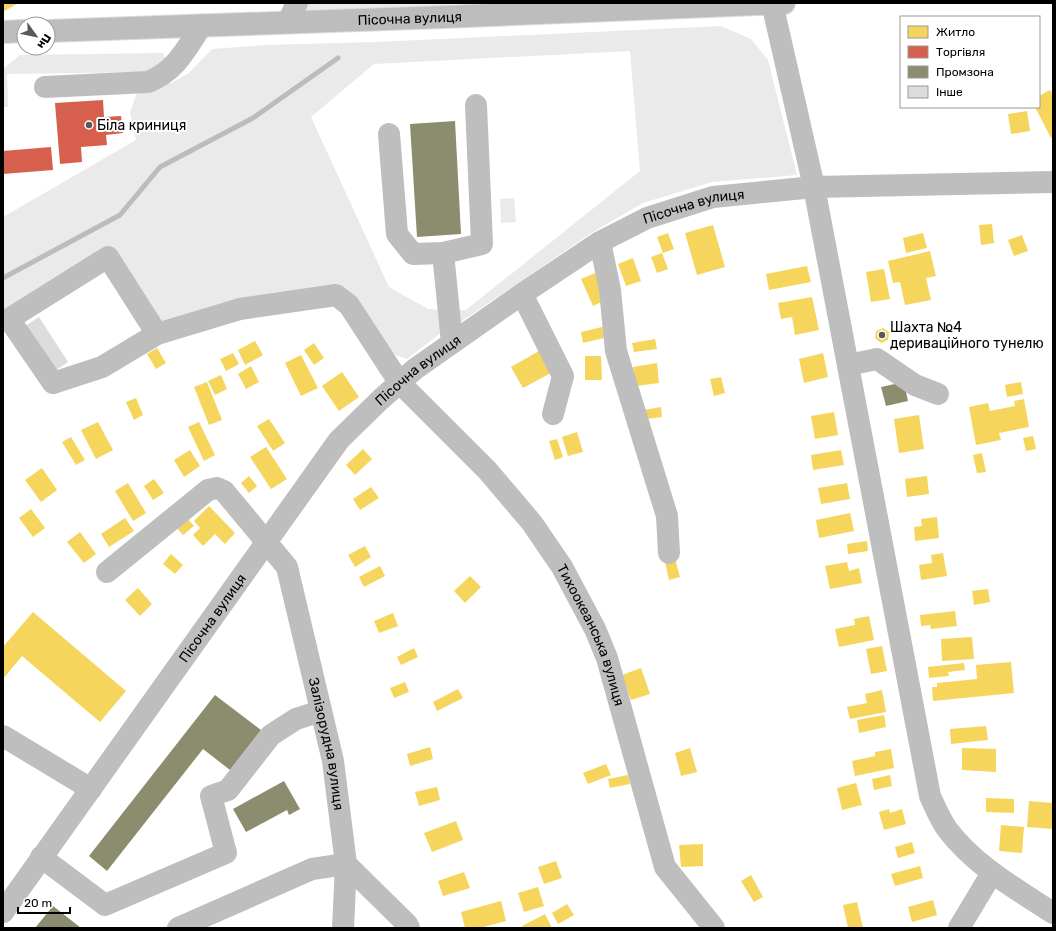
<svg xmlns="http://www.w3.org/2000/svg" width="1056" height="931" font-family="Rubik,sans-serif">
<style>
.green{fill:#eaeaea}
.homes{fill:#f6d55c}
.shops{fill:#d6604d}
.industry{fill:#8c8c6e}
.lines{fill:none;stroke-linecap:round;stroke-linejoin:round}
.stream{stroke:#bcbcbc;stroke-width:5}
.building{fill:#dcdcdc}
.major-casing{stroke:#dbdbdb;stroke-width:24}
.minor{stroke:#bebebe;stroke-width:22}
.major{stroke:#bdbdbd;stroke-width:22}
.poi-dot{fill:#595959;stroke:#fff;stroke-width:1.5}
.labels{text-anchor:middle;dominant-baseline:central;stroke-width:4;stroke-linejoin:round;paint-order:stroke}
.street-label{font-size:14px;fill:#000;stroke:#fff}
.poi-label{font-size:14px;fill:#000;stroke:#fff;text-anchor:start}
</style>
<rect width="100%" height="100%" fill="#fff"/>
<g class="green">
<path d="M297,3H450L443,17L288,22Z"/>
<path d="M721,26L751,39L768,60L797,175L712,182L643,203L593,232L459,323L458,310H466L640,171L630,51L374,64L311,117L389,287L428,309L441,310L442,332L407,359L390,353L338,284L235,301L162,327L112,248L3,314V217L136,140L130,112L137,93L171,83L189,73L212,49L267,45L376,42Z"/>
<path d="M163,53L166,61L150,72L7,74L8,107H3V69L20,55Z"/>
<path d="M514,198L516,222L501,223L500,199Z"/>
</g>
<g class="homes">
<path d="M3,3H18L5,11L3,8Z"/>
<path d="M1050,90L1053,95V137L1051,138L1035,107H1039V96Z"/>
<path d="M1027,111L1030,131L1011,134L1008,114Z"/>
<path d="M992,224L994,243L981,245L979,225Z"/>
<path d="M713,225L725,267L697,275L685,233Z"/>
<path d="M668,233L674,249L663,253L657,237Z"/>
<path d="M923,233L927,248L906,253L903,238Z"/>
<path d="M1022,235L1028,251L1014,256L1008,240Z"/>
<path d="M930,251L936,276L926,278L931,300L905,305L900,282L893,283L888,261Z"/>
<path d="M662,253L668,269L657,273L651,257Z"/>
<path d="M633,258L641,281L626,286L618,264Z"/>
<path d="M807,266L811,282L769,290L766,274Z"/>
<path d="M884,269L890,299L871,302L866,272Z"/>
<path d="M595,273L606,300L593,306L581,279Z"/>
<path d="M812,297L819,330L795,335L792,317L781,319L778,303Z"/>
<path d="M606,326L608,337L583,343L581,332Z"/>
<path d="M883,328L889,332L888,340L881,343L875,338L876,331Z"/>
<path d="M655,339L657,349L634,352L632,343Z"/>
<path d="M255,341L263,355L245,365L238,350Z"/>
<path d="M314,343L324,358L314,365L304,350Z"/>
<path d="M157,348L166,363L156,369L147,354Z"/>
<path d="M539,351L551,373L523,388L511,367Z"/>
<path d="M233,353L239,364L226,371L220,359Z"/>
<path d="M823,353L828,377L804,383L799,359Z"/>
<path d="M301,355L318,388L301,396L285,363Z"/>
<path d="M585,356H601L602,380H585Z"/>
<path d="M657,363L659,383L636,386L633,367Z"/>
<path d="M251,366L259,382L246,389L238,374Z"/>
<path d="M342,372L359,397L339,411L322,386Z"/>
<path d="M221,375L227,389L215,395L208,381Z"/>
<path d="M721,377L725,393L714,396L710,379Z"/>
<path d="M207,382L222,420L209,425L194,387Z"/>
<path d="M1021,382L1023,394L1007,397L1005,385Z"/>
<path d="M136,398L143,415L134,420L126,402Z"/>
<path d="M1024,399L1029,427L999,433L1001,440L976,445L969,407L988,403L990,411L1015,406L1014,401Z"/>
<path d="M661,407L662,417L639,420L638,411Z"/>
<path d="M834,412L838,435L815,439L811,416Z"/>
<path d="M919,415L924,449L899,453L894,419Z"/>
<path d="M269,419L285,443L273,451L257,426Z"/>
<path d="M98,422L113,450L96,459L81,430Z"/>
<path d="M199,422L215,455L204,461L188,427Z"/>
<path d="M577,432L583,452L568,456L562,437Z"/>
<path d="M1033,436L1036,449L1026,451L1023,438Z"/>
<path d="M71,437L85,460L76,465L62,442Z"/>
<path d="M557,439L563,457L555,460L549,441Z"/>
<path d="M266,447L287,479L271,489L250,457Z"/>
<path d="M363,449L372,459L355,475L346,465Z"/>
<path d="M190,450L200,466L184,477L174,460Z"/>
<path d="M841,450L844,465L813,470L811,455Z"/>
<path d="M982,453L986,472L977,473L973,455Z"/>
<path d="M42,468L57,490L41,502L25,480Z"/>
<path d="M249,476L257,486L249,493L241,483Z"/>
<path d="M927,476L929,494L907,497L905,479Z"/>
<path d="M154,479L164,493L153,500L144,486Z"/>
<path d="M128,483L146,513L133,521L115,491Z"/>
<path d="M847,483L850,499L821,504L818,488Z"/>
<path d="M371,487L379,498L360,510L353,499Z"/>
<path d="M209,506L235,533L225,544L215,534L203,546L193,535L200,528L194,521Z"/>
<path d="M31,509L45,528L33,537L19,518Z"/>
<path d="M850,513L854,531L819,538L816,520Z"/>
<path d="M937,517L939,538L915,541L914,527L922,526L921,519Z"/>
<path d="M125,518L134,531L109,547L101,534Z"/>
<path d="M187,518L194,526L183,535L176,527Z"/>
<path d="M80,532L96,554L84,563L67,542Z"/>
<path d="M867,541L868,551L848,554L847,544Z"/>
<path d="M365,546L371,557L355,567L348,555Z"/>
<path d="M943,553L947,576L921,580L919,565L932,563L931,555Z"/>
<path d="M171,554L183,565L175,574L163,564Z"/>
<path d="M675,559L680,577L669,580L665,562Z"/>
<path d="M847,562L849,571L859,568L862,583L830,589L825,566Z"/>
<path d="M380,566L385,576L364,587L359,577Z"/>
<path d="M470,576L481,587L465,603L454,591Z"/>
<path d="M138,588L152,604L140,616L125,600Z"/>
<path d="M988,589L990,602L974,605L972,591Z"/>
<path d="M955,611L957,626L931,629L930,625L921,626L920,615Z"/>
<path d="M33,612L126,691L100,722L22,656L3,679V647Z"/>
<path d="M393,613L398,626L379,633L374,621Z"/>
<path d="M869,616L874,640L839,647L835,629L855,625L854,619Z"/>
<path d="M972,637L974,659L942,661L941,639Z"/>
<path d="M882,646L887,671L871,674L866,649Z"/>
<path d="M414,648L418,657L401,665L397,657Z"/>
<path d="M1011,662L1014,693L933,701L932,687H937V683L977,679L976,665Z"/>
<path d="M964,663L965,670L948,672L949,676L929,678L928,667Z"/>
<path d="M641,668L650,694L631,700L622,675Z"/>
<path d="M405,682L409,692L394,698L390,688Z"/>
<path d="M458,689L463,698L437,711L433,702Z"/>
<path d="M882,690L886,712L850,719L847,707L867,703L865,694Z"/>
<path d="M884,715L886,727L859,733L857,720Z"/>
<path d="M986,726L988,740L951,744L950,729Z"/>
<path d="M430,747L433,759L410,766L407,754Z"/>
<path d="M690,748L697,772L681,776L675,753Z"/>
<path d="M962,748L996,749V772L962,770Z"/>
<path d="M891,749L894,768L855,776L852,761L875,756V752Z"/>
<path d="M606,764L611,775L588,784L583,773Z"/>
<path d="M628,775L630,784L610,788L608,779Z"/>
<path d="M890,775L892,786L874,790L872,779Z"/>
<path d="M856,783L862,805L842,810L837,788Z"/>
<path d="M437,787L440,800L419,806L415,792Z"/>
<path d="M986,798L1014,799V813L986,812Z"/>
<path d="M1029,801L1053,803V829L1027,827Z"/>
<path d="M889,809L890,813L902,809L906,824L884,830L879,812Z"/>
<path d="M456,821L463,840L432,852L424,833Z"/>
<path d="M1001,825L1024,827L1022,853L999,851Z"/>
<path d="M912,842L915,853L898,858L895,847Z"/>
<path d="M703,844V866L681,867L679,845Z"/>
<path d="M556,861L562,878L544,884L538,867Z"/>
<path d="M920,866L923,878L895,886L891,874Z"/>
<path d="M464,872L470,888L443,896L438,881Z"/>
<path d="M751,875L763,897L754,902L741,881Z"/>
<path d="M538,887L544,906L524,912L518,893Z"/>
<path d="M933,900L937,915L912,922L908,907Z"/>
<path d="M501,901L506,921L480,928H465L461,912Z"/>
<path d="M857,902L863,928H848L843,905Z"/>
<path d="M567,904L574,915L558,924L552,913Z"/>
<path d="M545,914L552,928H523L522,926Z"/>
</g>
<g class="shops">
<path d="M103,100L104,117L121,116L123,133L106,135L107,145L81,147L82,162L60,164L55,103Z"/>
<path d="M51,147L53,170L3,174V151Z"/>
</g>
<g class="industry">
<path d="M455,121L461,234L417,237L410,124Z"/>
<path d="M904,382L908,401L886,406L881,387Z"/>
<path d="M215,695L261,730L230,770L203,749L107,871L89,856Z"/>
<path d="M284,781L300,809L289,815L287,810L246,832L233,809Z"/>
<path d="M53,906L81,928H35Z"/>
</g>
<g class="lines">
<path class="stream" d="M3,278L120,215L160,167L253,118L338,58"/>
</g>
<path class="building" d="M39,317L68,362L53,372L24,327Z"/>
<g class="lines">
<defs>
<g id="major">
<path id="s4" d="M48,31L443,17L784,3"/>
<path d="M3,32L24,31"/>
</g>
</defs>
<use href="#major" class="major-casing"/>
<g class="minor">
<path d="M772,3L814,187L930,796C935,807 940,819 947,829C974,865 1016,889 1053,913"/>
<path d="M288,22L297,3"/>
<path d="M45,87L148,82C176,71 186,49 202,25"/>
<path d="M389,134L397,234L413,254L443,253L482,244L476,105"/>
<path d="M600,242L610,290L616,351L667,516L669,553"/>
<path d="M443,253L452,343"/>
<path d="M522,294L563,376L553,414"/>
<path id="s1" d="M157,334L108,257L9,319L53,383L102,367L157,334L240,309L336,295L349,305L399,382L487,470L532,523L562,567L595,629L607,658L665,867L714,928"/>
<path d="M848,365L877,359L915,385L938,394"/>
<path id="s2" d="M107,572L208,490L217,488L224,491L287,567L333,761L346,864L407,924L409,928"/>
<path d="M3,736L91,789"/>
<path d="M41,857L105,905L226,853L211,796L228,790L271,735L296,719L321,711"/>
<path id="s3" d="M3,912L339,440L380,400L415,369L522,294L600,242L647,218L713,197L814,187L1053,182"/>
<path d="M178,928L312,869L346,864L343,928"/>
<path d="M959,928L992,873"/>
</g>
<use href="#major" class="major"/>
</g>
<g class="poi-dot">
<circle cx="89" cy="125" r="4"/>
<circle cx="882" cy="335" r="4"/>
</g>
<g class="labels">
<g class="street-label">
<text stroke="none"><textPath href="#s4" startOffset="362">Пісочна вулиця</textPath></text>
<text stroke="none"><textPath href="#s3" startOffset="1009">Пісочна вулиця</textPath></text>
<text stroke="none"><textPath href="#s3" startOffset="685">Пісочна вулиця</textPath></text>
<text stroke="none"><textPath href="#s3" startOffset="361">Пісочна вулиця</textPath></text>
<text stroke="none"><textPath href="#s1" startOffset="1015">Тихоокеанська вулиця</textPath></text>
<text stroke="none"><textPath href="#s2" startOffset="427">Залізорудна вулиця</textPath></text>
</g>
<g class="poi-label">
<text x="97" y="125">Біла криниця</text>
<text x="890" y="327">Шахта №4<tspan x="890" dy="16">дериваційного тунелю</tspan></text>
</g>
</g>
<rect width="1056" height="931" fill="none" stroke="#000000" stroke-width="8"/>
<rect x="900" y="16" width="140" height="92" fill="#ffffff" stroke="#999999"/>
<rect x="908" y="26" width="20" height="12" fill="#f6d55c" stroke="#999999"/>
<text x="936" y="36" font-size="12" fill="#000000">Житло</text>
<rect x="908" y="46" width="20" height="12" fill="#d6604d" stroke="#999999"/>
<text x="936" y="56" font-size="12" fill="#000000">Торгівля</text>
<rect x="908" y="66" width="20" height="12" fill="#8c8c6e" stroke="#999999"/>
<text x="936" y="76" font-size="12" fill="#000000">Промзона</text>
<rect x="908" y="86" width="20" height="12" fill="#dcdcdc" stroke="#999999"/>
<text x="936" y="96" font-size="12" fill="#000000">Інше</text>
<g transform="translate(36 36) rotate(123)"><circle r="19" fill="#ffffff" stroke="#999999"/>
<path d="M0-3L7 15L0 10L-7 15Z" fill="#595959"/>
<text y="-6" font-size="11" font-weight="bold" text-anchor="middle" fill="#000000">Пн</text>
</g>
<path d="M18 907v6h52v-6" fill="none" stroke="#000000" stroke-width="2"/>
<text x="24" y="907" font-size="12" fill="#000000" stroke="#ffffff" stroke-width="3" paint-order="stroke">20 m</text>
</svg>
